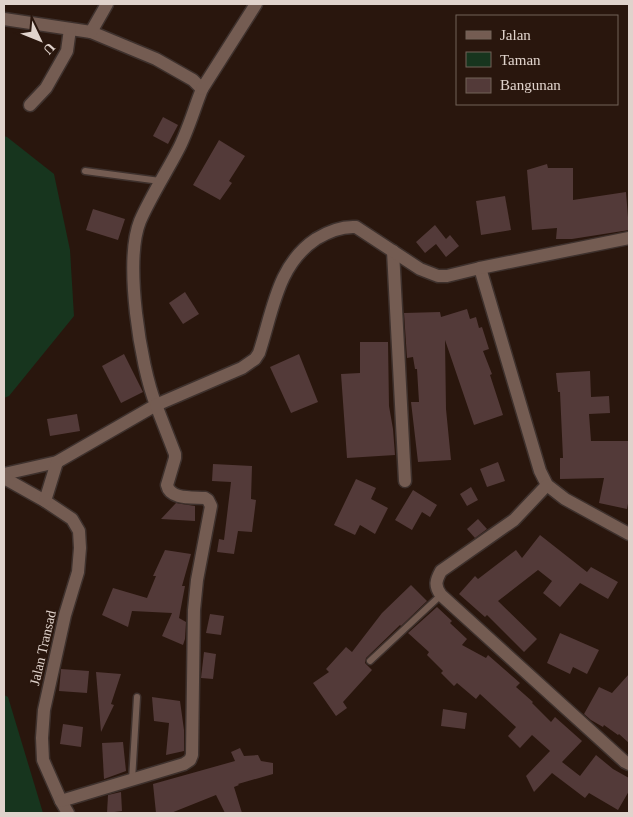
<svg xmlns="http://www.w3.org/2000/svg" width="633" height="817" font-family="Georgia,serif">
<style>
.green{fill:#17351e}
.building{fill:#533a39}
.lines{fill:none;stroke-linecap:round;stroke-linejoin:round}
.service-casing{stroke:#3e312d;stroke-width:9}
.minor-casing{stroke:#3e312d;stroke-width:15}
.service{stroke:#745c52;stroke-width:6}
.minor{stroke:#745c52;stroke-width:12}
.labels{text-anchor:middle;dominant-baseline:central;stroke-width:4;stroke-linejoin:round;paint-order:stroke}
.street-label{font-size:14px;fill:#e0d3cc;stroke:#29160d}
</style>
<rect width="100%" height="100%" fill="#29160d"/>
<g class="green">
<path d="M4,136L7,137L54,174L70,250L74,316L9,396L4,398Z"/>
<path d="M4,695L8,697L43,813H4Z"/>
</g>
<g class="building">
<path d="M163,117L178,125L168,144L153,136Z"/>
<path d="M219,140L245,156L229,181L232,183L220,200L193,185Z"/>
<path d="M547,164L548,168H573V200L626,192L629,230L572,239H556L557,228L532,230L527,170Z"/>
<path d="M505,196L511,230L481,235L476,201Z"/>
<path d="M93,209L125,219L118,240L86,230Z"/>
<path d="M435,225L446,239L450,235L459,246L446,257L436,244L425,253L416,242Z"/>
<path d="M185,292L199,314L183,324L169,303Z"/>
<path d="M467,309L470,319L476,317L479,328L482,327L489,349L483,351L492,374L490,375L503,415L474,425L445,340L446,409L451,460L418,462L411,402H419L417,369H415L413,357L407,358L404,313L440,312L441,317Z"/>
<path d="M360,342H388L389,406L393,429L395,455L347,458L341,374L360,373Z"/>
<path d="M124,354L143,392L121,403L102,366Z"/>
<path d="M299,354L318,402L291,413L270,367Z"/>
<path d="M590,371L591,397L609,396L610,413L589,414L591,441H629V498L627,509L599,503L604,478L560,479V458H563L560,392H558L556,373Z"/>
<path d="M77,414L80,431L50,436L47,419Z"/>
<path d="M498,462L505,481L487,487L480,469Z"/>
<path d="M213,464L252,466L251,499L256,500L252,532L238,531L234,554L217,552L219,539L224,540L231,482L212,481Z"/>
<path d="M356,479L376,488L371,499L388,508L375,534L360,525L355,535L334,525Z"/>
<path d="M471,487L478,500L467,506L460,494Z"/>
<path d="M413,490L437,505L430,517L422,512L412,530L395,520Z"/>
<path d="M176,503L195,506V521L161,519Z"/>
<path d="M478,519L487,529L475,538L467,529Z"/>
<path d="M540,535L587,572L591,567L618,582L608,599L580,583L560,607L543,593L552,581L538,570L498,601L537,639L524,652L487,615L485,617L459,594L475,576L478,579L516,550L522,558Z"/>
<path d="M165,550L191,554L182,586H185L179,618L186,622L185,639L183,645L162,636L172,613L132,611L128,627L102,615L113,588L147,598L156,576H153Z"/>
<path d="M411,585L427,601L401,626L400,625L366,658L365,663L372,670L343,702L347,708L336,716L313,683L329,672L326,669L346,647L352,652L382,613Z"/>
<path d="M437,607L452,621L450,623L467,639L462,645L486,658L488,655L520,683L516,687L533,702L532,703L551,722L555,717L582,741L562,762L580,776L596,755L613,769L629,778V791L618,810L589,793L585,798L552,773L534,792L526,776L550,751L532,735L520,748L508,736L516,727L480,694L476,699L457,683L454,686L441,673L443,671L427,655L429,652L408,633Z"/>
<path d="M210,614L224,616L221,635L206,633Z"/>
<path d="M560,633L599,650L587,674L573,667L570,674L547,663Z"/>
<path d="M204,652L216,654L213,679L201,678Z"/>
<path d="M61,669L89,671L87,693L59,691Z"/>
<path d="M96,672L121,674L111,704L114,705L101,732Z"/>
<path d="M629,674V743L619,734L618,735L604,725L603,727L591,720L584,714L599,687L612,693Z"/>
<path d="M152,697L180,701L184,730V751L166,755L169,723L154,721Z"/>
<path d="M443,709L467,713L465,729L441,726Z"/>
<path d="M63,724L83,727L81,747L60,744Z"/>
<path d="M123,742L126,771L104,779L102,743Z"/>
<path d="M240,748L244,756L258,755L261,761L273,763V774L238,784L239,785L234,787L242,813H225L216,795L171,813H156L153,784L235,761L231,752Z"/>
<path d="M121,792L122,811L107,813L108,795Z"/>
</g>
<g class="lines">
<defs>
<g id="service">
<path d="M85,171L160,181"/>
<path d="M370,661L441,595"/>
<path d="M132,780L137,697"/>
</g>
<g id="minor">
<path d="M4,19L91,32L156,59L193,80L202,89C194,109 188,131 178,150C166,173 151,196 140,221C124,261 140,365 156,405L57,462L4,474"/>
<path d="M91,32L107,4"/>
<path d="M202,89L256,4"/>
<path d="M30,105L46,88L67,51L70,29"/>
<path d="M393,251L405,481"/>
<path d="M480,268L540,471L547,485L565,499L629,534"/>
<path d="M4,478L45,501L72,519L79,531L80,548L78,572L65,615L44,710L42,738L43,760L61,801L68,813"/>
<path d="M547,485L514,520L441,571C436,580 434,586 441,595L625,762L629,764"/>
<path d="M45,501L57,462"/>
<path d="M61,801L184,764L190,760L192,755L194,610L197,580L211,506L208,500L205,498C193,497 170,500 167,485L175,458V454L156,405L242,368L255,359L259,353C273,311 277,265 316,239C329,231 341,226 356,227L420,269L438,276H447L480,268L629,238"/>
</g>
</defs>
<use href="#service" class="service-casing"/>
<use href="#minor" class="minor-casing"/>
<use href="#service" class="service"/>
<use href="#minor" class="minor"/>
</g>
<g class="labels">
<g class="street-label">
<text transform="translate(43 648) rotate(-77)">Jalan Transad</text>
</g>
</g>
<rect width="633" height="817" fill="none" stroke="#e0d3cc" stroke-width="10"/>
<rect x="456" y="15" width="162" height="90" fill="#29160d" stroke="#726259"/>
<rect x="466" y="31" width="25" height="8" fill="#745c52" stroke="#726259"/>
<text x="500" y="40" font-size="15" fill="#e0d3cc">Jalan</text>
<rect x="466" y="52" width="25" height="15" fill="#17351e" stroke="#726259"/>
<text x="500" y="65" font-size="15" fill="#e0d3cc">Taman</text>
<rect x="466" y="78" width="25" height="15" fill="#533a39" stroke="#726259"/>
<text x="500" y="90" font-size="15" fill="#e0d3cc">Bangunan</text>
<g transform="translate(40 40) rotate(133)" stroke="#29160d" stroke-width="4" paint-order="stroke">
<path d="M0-4L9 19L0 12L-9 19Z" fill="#e0d3cc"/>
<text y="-8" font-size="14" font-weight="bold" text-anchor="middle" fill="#e0d3cc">U</text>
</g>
</svg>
